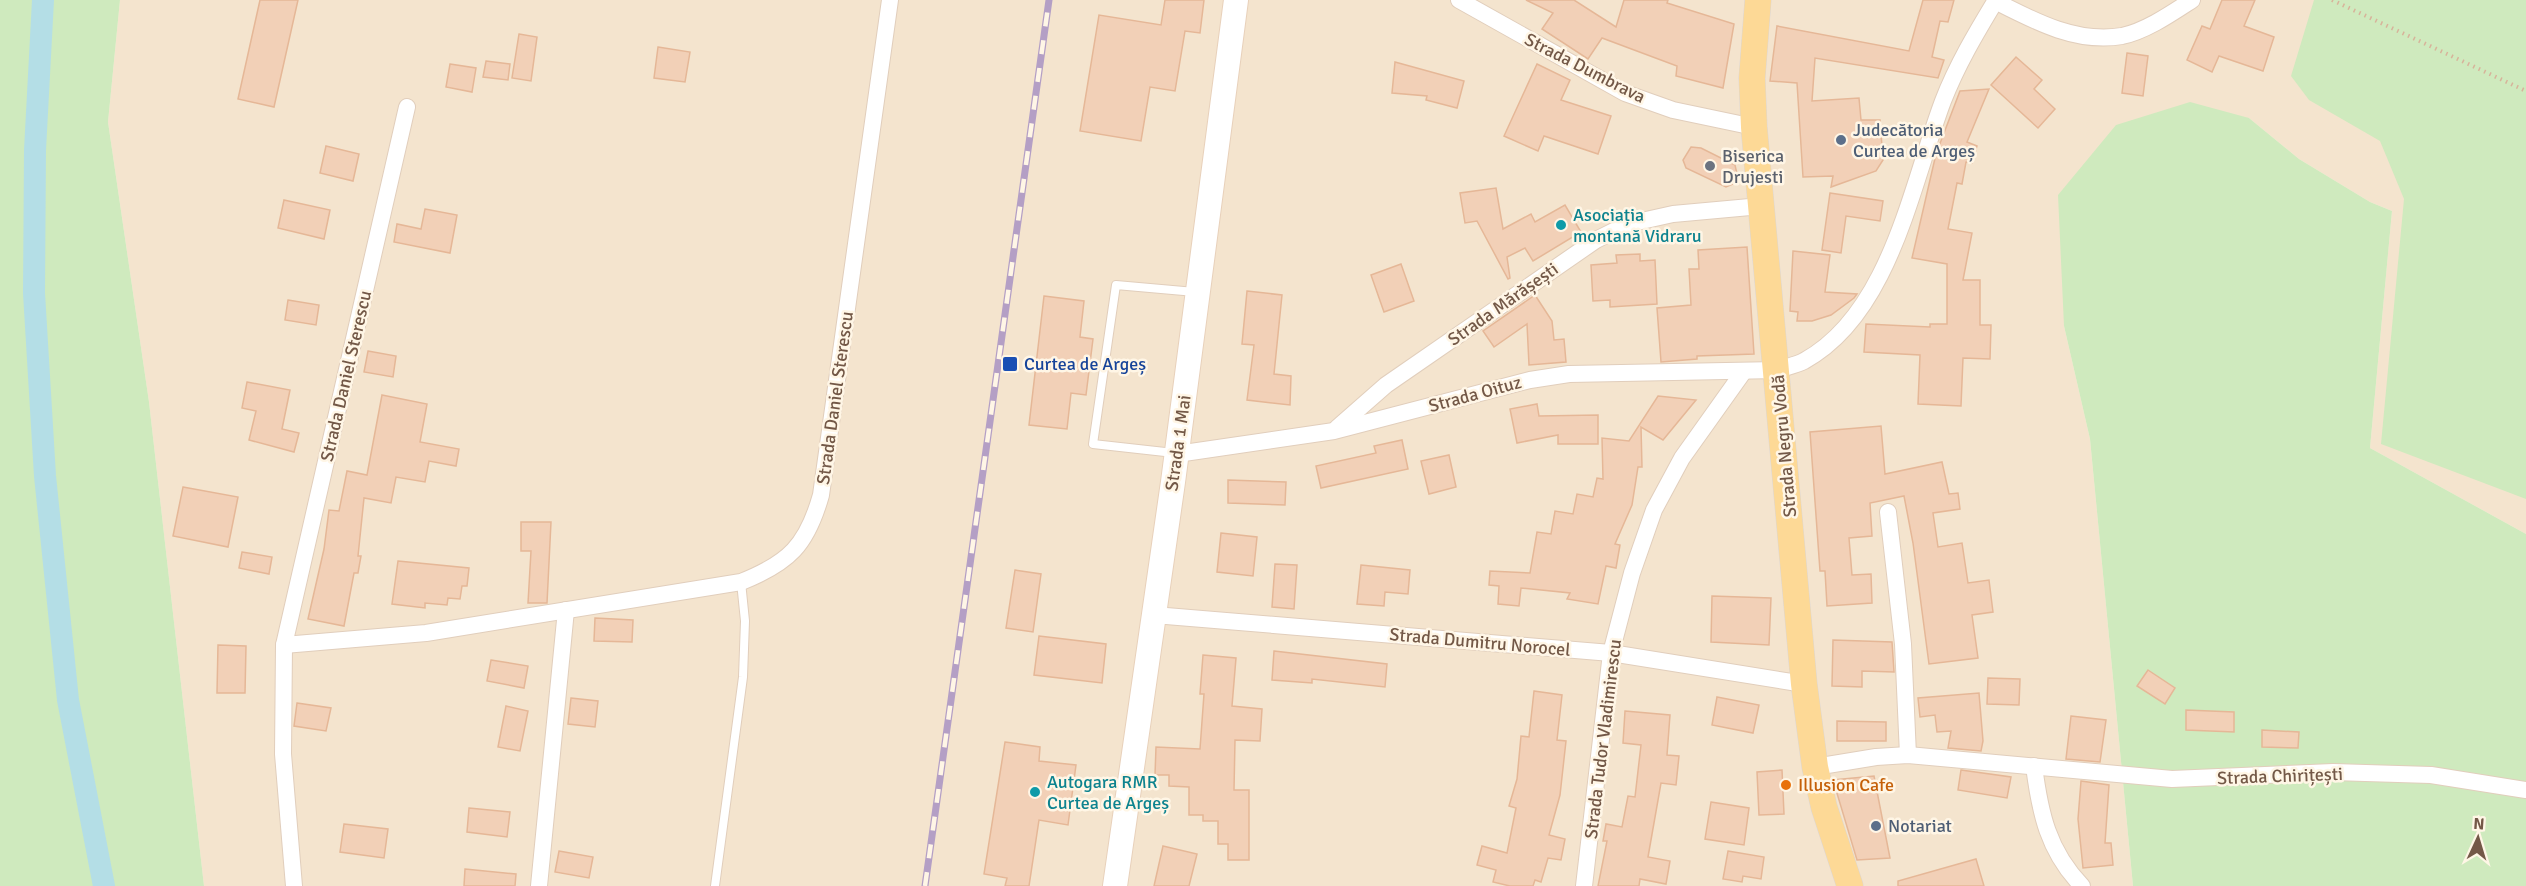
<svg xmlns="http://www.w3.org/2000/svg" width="2526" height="886" font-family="Signika,sans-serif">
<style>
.residential{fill:#f4e4ce}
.green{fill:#cfeabe}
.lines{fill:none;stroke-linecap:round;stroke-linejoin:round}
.canal{stroke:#b4dee6;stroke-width:22}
.building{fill:#f2d0b7;stroke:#e5b797;stroke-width:1.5}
.service-casing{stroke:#e1cebc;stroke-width:10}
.minor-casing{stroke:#e1cebc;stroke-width:18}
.secondary-casing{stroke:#e8d1bb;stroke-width:26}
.primary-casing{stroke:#ddd7d3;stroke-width:27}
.path{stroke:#d7b39a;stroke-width:4;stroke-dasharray:1.5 4.5;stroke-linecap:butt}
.service{stroke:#fff;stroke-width:8}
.minor{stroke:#fff;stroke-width:16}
.secondary{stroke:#fff;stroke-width:24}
.primary{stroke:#fdd996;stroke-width:26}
.rail-casing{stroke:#b49fc5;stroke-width:7}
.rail{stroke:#fff6e6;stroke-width:4.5;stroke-dasharray:14;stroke-linecap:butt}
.service-dot{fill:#5c6f8a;stroke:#fff6e6;stroke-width:2}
.worship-dot{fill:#6b7280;stroke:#fff6e6;stroke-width:2}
.culture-dot{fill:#0f9aa8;stroke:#fff6e6;stroke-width:2}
.transit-dot{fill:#1a4fb4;stroke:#fff6e6;stroke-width:2}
.food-dot{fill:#e8710a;stroke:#fff6e6;stroke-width:2}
.labels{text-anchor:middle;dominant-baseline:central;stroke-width:5;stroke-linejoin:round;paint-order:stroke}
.street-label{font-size:18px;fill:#735847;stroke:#fff6e6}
.service-label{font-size:18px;fill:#4e5e75;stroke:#fff6e6;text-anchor:start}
.worship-label{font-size:18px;fill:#5b616d;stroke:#fff6e6;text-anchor:start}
.culture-label{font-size:18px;fill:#0d838f;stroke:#fff6e6;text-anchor:start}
.transit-label{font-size:18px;fill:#164399;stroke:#fff6e6;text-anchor:start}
.food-label{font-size:18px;fill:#c56008;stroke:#fff6e6;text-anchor:start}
</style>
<rect width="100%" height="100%" fill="#fdf2e0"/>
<path class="residential" d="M120,0H2526V534L2370,448L2392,211L2370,202L2299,159L2249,118L2064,326L2090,439L2133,886H204L149,402L108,122Z"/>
<g class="green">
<path d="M0,0H120L108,122L149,402L204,886H0Z"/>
<path d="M2314,0H2526V499L2381,444L2404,199L2380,141L2309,100L2291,76Z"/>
<path d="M2190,102L2249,118L2299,159L2370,202L2392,211L2370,448L2526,534V886H2133L2090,439L2064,326L2058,195L2116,125Z"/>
</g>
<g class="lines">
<path class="canal" d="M43,0L35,150L34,293L45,476L68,700L104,886"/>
</g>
<g class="building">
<path d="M260,0H298L274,107L238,99Z"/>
<path d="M1165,0H1204L1200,33L1185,31L1175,91L1150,87L1141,141L1080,131L1099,15L1161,25Z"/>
<path d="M1526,0H1574L1616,27L1624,0H1668L1667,3L1734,24L1723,88L1676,76L1677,66L1602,38L1588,59L1542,29L1553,13Z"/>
<path d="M1923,0H1954L1948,22L1940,21L1932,57L1944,60L1938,78L1815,58L1812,101L1859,98L1861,120H1880L1883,160L1876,171L1831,187L1833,176L1803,177L1797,83L1770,81L1777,26L1909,51Z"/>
<path d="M2222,0H2255L2244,26L2274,37L2263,71L2219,56L2212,72L2187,60L2202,26L2210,29Z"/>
<path d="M519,34L537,37L531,81L512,78Z"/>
<path d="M658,47L690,52L685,82L654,78Z"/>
<path d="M2127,53L2148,56L2143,96L2122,93Z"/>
<path d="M2016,57L2042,80L2034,89L2055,109L2038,128L1991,85Z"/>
<path d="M486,61L510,64L508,80L483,77Z"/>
<path d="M1395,62L1464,81L1457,108L1426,100L1427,96L1392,93Z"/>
<path d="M450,64L476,68L472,92L446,87Z"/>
<path d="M1537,64L1570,80L1561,100L1611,116L1598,154L1544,136L1538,151L1504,136Z"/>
<path d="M1989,89L1967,142L1977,146L1972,163L1966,162L1962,184L1957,183L1948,229L1972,233L1963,280H1980V325H1991L1990,359L1963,358L1961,406L1918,404L1920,355L1864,352L1866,324L1930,327V324H1947V264L1912,258L1936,154L1960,91Z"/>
<path d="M326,146L359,154L353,181L320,173Z"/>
<path d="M1691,147L1701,148L1735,165L1737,174L1733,184L1726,187L1686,168L1683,160Z"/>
<path d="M1496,188L1503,229L1531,214L1535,222L1565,205L1581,232L1533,261L1525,248L1507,257L1510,278L1508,279L1477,221L1465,223L1460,193Z"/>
<path d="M1830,193L1883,201L1880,221L1846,216L1841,253L1822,250Z"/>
<path d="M284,200L330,210L324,239L278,228Z"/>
<path d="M425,209L457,215L450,253L394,242L397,224L421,229Z"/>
<path d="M1747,247L1754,354L1697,356V359L1661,362L1657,308L1691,305L1689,269H1699L1698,250Z"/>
<path d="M1793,251L1830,255L1825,292L1857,294L1854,298L1831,315L1812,321H1797L1798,312L1790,311Z"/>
<path d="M1640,254V261L1655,260L1657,304L1610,307V300L1593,301L1591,265L1617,263L1616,255Z"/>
<path d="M1401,264L1414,301L1384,312L1371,275Z"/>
<path d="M1247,291L1282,295L1274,374L1291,376L1290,405L1247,400L1254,345L1242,344Z"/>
<path d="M1535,295L1552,321L1554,340L1564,339L1566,362L1529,365L1527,324L1494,347L1483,331Z"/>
<path d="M1044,296L1084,301L1080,337L1093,339L1086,395L1071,393L1067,429L1029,425Z"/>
<path d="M288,300L319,305L316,325L285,320Z"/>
<path d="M368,351L396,356L393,377L364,372Z"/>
<path d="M247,382L290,390L282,429L299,433L294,452L249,440L256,411L242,408Z"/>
<path d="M382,395L427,404L420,442L459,449L456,466L429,461L425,482L396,477L391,503L364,498L358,556H361L358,573H354L344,626L308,619L324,549L329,510L339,511L347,471L367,475Z"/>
<path d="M1658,396L1696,400L1663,440L1641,427L1642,467H1638L1632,505L1615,544L1620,545L1616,568L1606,566L1598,604L1567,599L1570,593L1521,588L1519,606L1498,604L1499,586L1489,585L1490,571L1530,573L1537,532L1551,534L1555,511L1573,514L1577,494L1593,497L1597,478L1603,479L1602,438L1629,441Z"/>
<path d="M1537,404L1539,416L1598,415V444H1558V435L1517,443L1510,409Z"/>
<path d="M1881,426L1885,474L1942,462L1949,494L1958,493L1960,509L1933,513L1938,547L1962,543L1968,583L1989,580L1993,612L1972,615L1978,658L1929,664L1913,543L1904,496L1870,503L1872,536L1849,538L1852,575L1871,574L1872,603L1827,606L1825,571H1820L1810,432Z"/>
<path d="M1402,440L1408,469L1321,488L1316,466L1376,453L1374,446Z"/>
<path d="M1449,455L1456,487L1429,494L1421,461Z"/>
<path d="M1228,480L1286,482L1285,505L1228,503Z"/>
<path d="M183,487L238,497L228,547L173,536Z"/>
<path d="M521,522H551L547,603H528L531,551H521Z"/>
<path d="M1221,533L1257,537L1253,576L1217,572Z"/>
<path d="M242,552L272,557L269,574L239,568Z"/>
<path d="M398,561L469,568L467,586H462L460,599L448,598L447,605L425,603V608L392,604Z"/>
<path d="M1275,564L1297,565L1294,609L1272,607Z"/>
<path d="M1361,565L1410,570L1408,594L1385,592L1384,606L1357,604Z"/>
<path d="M1015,570L1041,574L1033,632L1006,628Z"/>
<path d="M1712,596L1771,598L1769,645L1711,642Z"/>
<path d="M595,618L633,620L632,642L594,641Z"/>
<path d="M1039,636L1106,644L1102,683L1034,675Z"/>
<path d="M1833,640L1892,642L1894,672L1862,671V687L1832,686Z"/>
<path d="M218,645L246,646L245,693H217Z"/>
<path d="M1274,651L1387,664L1385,687L1312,679V683L1272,680Z"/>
<path d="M1203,655L1236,658L1232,706L1262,709L1260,741L1235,740L1234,790H1249V860H1228V844H1218V821H1203V815H1189V787L1169,786V775H1155L1156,747L1200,749L1204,694H1200Z"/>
<path d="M491,660L528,666L524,688L487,681Z"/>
<path d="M2148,670L2175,688L2165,704L2137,686Z"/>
<path d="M1988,678L2020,679L2019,705L1987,704Z"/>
<path d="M1534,691L1562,695L1557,740L1566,741L1560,795L1549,835L1565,839L1561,860L1548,858L1541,882L1535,880L1533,886H1510L1493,882L1496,870L1477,865L1482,846L1507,853L1516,808L1509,806L1517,779L1521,736L1529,737Z"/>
<path d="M1979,693L1983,741L1981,751L1948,748L1951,731L1937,732L1935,715L1920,717L1918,698Z"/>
<path d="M1717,697L1759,705L1753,733L1712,725Z"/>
<path d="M571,698L598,701L595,727L568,724Z"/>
<path d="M297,703L331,708L326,731L294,726Z"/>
<path d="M506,706L528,711L520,751L498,747Z"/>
<path d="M2186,710L2234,712V732L2186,730Z"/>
<path d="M1625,711L1670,715L1667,755L1679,756L1676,785L1661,783L1648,857L1670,861L1666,884L1640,879L1639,886H1598L1607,841H1603L1606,824L1622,827L1628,796L1635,797L1641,745L1623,743Z"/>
<path d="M2071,716L2106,720L2100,762L2066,759Z"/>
<path d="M1837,721L1886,722V741H1837Z"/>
<path d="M2262,730L2299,732L2298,748L2262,747Z"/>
<path d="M1005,742L1040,747L1039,761L1076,765L1068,825L1039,820L1029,886H1005L1007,878L984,874Z"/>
<path d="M1782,770L1784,814L1759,815L1757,772Z"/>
<path d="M1961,770L2011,777L2007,798L1958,790Z"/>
<path d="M1874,776L1890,858L1857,860L1833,780Z"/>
<path d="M2081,781L2109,785L2105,843H2111L2113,865L2083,868L2078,819Z"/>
<path d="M1711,802L1749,808L1744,845L1705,839Z"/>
<path d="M469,808L510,812L507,837L467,832Z"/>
<path d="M344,824L388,829L384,858L340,852Z"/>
<path d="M1163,846L1197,854L1189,886H1154Z"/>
<path d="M559,851L593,857L589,878L555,872Z"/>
<path d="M1728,851L1764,857L1761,879L1743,876L1742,882L1723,879Z"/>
<path d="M1976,859L1984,886H1898V881Z"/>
<path d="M465,869L516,874L515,886H464Z"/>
</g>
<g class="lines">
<defs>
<g id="service">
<path d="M1174,453L1093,444L1116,285L1195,292"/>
<path d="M715,886L743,677L745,621L741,582"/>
</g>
<g id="minor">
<path d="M1459,0L1625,93L1673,110L1754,127"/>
<path d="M1995,1C2034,21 2077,44 2122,36C2146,31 2172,13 2192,0"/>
<path d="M1337,428L1386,385L1596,240L1628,224L1673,214L1761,206"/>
<path d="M1177,454L1334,431L1530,380L1569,374L1778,370C1786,367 1796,365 1804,361C1890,314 1911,186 1943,101C1957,65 1976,33 1996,0"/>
<path d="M1888,512L1903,644L1908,755"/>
<path d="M1154,615L1611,653L1804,684"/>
<path d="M284,645L426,633L741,582C789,563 807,545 821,495L890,0"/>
<path d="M2034,766C2040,813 2048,851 2082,886"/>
<path d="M1815,767L1876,757L1908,755L2172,779L2333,772L2431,775L2526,790"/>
<path d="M294,886L283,754L284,645L407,107"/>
<path d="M539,886L566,610"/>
<path d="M1584,886L1611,653L1632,573L1654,510L1682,458L1744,371"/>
</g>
<path id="secondary" d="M1115,886L1173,482L1236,0"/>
<path id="primary" d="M1758,0L1752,78L1754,127L1804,684L1815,767L1824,807L1850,886"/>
</defs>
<use href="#service" class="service-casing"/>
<use href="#minor" class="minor-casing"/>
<use href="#secondary" class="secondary-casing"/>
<use href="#primary" class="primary-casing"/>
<path class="path" d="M2332,0L2526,91"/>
<use href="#service" class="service"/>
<use href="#minor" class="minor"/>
<use href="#secondary" class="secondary"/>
<use href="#primary" class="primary"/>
<defs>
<path id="rail" d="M925,886L1049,0"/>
</defs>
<use href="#rail" class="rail-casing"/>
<use href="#rail" class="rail"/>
</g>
<g class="service-dot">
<circle cx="1841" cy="140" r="6"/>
<circle cx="1876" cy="826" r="6"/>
</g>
<circle class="worship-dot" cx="1710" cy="166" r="6"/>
<g class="culture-dot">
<circle cx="1561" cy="225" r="6"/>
<circle cx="1035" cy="792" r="6"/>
</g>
<rect class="transit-dot" x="1002" y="356" width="16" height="16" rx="3"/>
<circle class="food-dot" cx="1786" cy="785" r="6"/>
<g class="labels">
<g class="street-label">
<text transform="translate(1585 68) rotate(27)">Strada Dumbrava</text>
<text transform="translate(1503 304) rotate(-35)">Strada Mărășești</text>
<text transform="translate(346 376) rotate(-77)">Strada Daniel Sterescu</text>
<text transform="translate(1475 394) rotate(-15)">Strada Oituz</text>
<text transform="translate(835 398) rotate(-82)">Strada Daniel Sterescu</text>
<text transform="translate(1178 443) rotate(-82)">Strada 1 Mai</text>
<text transform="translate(1784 446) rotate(-95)">Strada Negru Vodă</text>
<text transform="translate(1480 642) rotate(5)">Strada Dumitru Norocel</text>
<text transform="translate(1603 739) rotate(-83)">Strada Tudor Vladimirescu</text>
<text transform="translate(2280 776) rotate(-2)">Strada Chirițești</text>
</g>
<g class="service-label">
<text x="1853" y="130">Judecătoria<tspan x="1853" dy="21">Curtea de Argeș</tspan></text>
<text x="1888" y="826">Notariat</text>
</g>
<g class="worship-label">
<text x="1722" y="156">Biserica<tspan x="1722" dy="21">Drujesti</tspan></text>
</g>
<g class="culture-label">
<text x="1573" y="215">Asociația<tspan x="1573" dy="21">montană Vidraru</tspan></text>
<text x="1047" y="782">Autogara RMR<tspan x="1047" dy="21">Curtea de Argeș</tspan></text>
</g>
<g class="transit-label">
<text x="1024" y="364">Curtea de Argeș</text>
</g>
<g class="food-label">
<text x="1798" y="785">Illusion Cafe</text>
</g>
</g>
<g transform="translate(2478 838) rotate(4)" stroke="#fff6e6" stroke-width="4.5" paint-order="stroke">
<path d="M0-4.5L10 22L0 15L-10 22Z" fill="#735847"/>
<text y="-9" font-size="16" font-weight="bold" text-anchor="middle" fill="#735847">N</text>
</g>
</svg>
